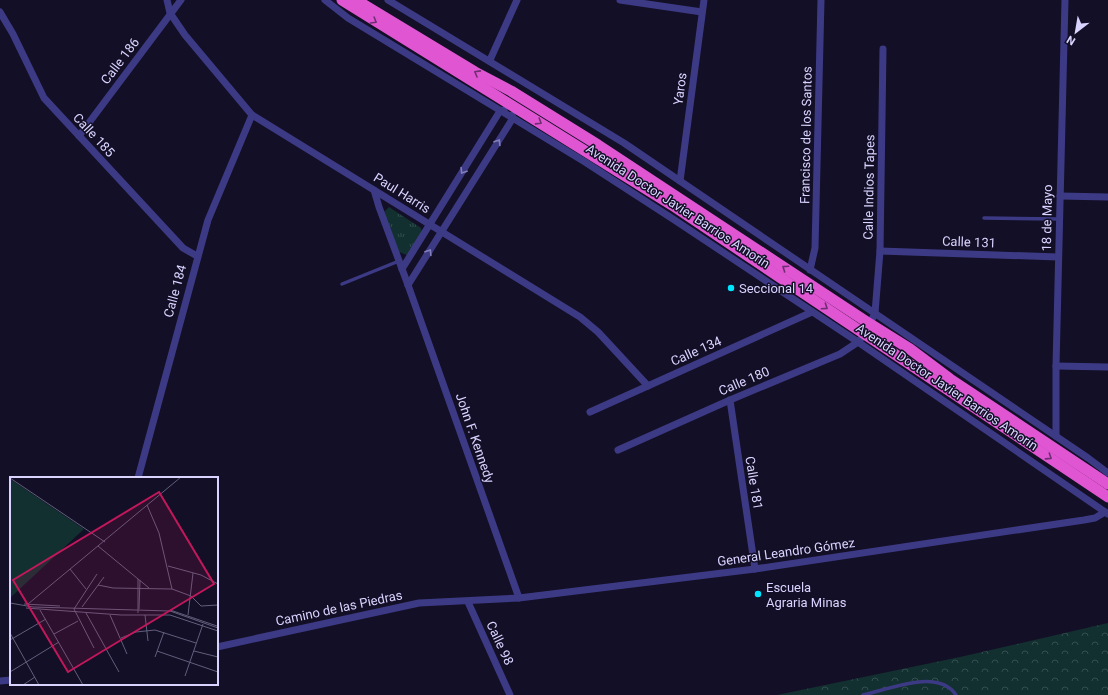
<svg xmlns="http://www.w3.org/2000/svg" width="1108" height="695" font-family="Roboto,sans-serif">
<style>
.grass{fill:url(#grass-tufts)}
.forest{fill:url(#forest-crowns)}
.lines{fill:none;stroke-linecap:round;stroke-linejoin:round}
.service{stroke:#3d3a85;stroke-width:3.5}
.minor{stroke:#3d3a85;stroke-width:7}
.trunk{stroke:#e055d1;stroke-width:11}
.oneway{stroke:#6f2e73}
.oneway2{stroke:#837fbc}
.poi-dot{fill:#00e5ff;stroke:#130f26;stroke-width:1.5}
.labels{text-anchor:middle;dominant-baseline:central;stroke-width:3;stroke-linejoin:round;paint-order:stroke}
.street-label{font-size:13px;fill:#d9d4ff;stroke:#130f26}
.poi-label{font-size:13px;fill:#d9d4ff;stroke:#130f26;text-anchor:start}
.inset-road{fill:none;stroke:#625e7d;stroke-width:1}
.view{fill:#c2185b;fill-opacity:0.15;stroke:#c2185b;stroke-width:2}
.inset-edge{fill:none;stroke:#d9d4ff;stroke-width:2}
</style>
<defs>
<pattern id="grass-tufts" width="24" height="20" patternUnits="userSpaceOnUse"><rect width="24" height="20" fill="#12302f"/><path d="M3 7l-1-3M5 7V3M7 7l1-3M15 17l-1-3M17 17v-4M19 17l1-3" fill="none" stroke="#344d4e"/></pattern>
<pattern id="forest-crowns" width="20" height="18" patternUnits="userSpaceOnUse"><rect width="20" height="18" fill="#12302f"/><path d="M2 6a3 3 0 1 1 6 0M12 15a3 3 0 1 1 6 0" fill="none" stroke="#344d4e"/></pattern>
</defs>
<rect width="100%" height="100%" fill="#130f26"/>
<path class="grass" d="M389,207L421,228L422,232L407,255L399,252L384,212Z"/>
<path class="forest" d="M1108,623V695H777L960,657Z"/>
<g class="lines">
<g class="service">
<path d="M984,218L1059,219"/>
<path d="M342,284L399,261"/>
<path d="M863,695C890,689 938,668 956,695"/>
</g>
<g class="minor">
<path d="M167,0L170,13L185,35L252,115L580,317L598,332L648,386"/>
<path d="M325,0L348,18L585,162L673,219L858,342L1108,514"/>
<path d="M388,0L624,143L1088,458L1108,473"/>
<path d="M620,0L702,12"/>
<path d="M0,12L13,34L44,98L183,248L197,256"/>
<path d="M490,60L517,0"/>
<path d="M79,136L181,0"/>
<path d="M680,181L704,0"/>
<path d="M374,190L379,207L408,285L519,598"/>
<path d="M1060,196L1108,197"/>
<path d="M880,251L1058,257"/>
<path d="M402,269L500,111L504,110"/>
<path d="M810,270L815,248L821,0"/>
<path d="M408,285L513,118L512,115"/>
<path d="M1056,366L1108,367"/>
<path d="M730,400L755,569"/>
<path d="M590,412L812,312"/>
<path d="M1056,436V366L1065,0"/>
<path d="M618,450L730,400L840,354L858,342L865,334L875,313L880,251L883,49"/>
<path d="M138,478L208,220L252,115"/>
<path d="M468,602L510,695"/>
<path d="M217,647L419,603L519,598L755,569L1084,520L1095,518L1105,512"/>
<path d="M0,681L11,680"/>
</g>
<g class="trunk">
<path d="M342,0L672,205L1108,497"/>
<path d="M356,0L475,72L511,91L598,145L870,324L910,349L950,379L1108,484"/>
</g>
</g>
<defs><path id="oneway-chevron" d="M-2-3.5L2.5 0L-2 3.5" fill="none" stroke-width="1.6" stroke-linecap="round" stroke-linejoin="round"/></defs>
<g class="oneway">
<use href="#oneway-chevron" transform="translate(374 21) rotate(31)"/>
<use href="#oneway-chevron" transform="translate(477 73) rotate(-151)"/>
<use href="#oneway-chevron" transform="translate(539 122) rotate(32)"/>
<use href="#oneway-chevron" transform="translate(785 268) rotate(-146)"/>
<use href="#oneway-chevron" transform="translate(825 307) rotate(34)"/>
<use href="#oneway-chevron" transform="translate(1049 457) rotate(33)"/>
</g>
<g class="oneway2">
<use href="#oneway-chevron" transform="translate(498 142) rotate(-58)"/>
<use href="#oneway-chevron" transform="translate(463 171) rotate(122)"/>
<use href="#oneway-chevron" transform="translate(429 252) rotate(-58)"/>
</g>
<g class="poi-dot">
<circle cx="731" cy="288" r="4"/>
<circle cx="758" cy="594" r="4"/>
</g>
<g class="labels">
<g class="street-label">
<text transform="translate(120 61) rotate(-53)">Calle 186</text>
<text transform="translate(680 89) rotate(-82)">Yaros</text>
<text transform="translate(94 135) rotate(47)">Calle 185</text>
<text transform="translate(806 135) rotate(-89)">Francisco de los Santos</text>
<text transform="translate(869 187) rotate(-89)">Calle Indios Tapes</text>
<text transform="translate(402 193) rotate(32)">Paul Harris</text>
<text transform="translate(678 206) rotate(33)">Avenida Doctor Javier Barrios Amorín</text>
<text transform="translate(1047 218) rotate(-89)">18 de Mayo</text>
<text transform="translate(969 242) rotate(2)">Calle 131</text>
<text transform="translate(175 291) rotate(-75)">Calle 184</text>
<text transform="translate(696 351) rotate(-24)">Calle 134</text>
<text transform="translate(744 381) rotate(-23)">Calle 180</text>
<text transform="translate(947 387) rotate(34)">Avenida Doctor Javier Barrios Amorín</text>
<text transform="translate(475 438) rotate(71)">John F. Kennedy</text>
<text transform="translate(754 483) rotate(81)">Calle 181</text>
<text transform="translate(786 552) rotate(-8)">General Leandro Gómez</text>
<text transform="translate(339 608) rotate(-12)">Camino de las Piedras</text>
<text transform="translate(500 643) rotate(65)">Calle 98</text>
</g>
<g class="poi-label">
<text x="739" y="288">Seccional 14</text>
<text x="766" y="587">Escuela<tspan x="766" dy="15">Agraria Minas</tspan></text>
</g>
</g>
<g transform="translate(10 477)">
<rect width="208" height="208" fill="#130f26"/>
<path d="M0,2L74,52L0,121Z" fill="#12302f"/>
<path class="inset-road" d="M0,1L95,65M137,28L149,56L162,112M88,69L139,111M158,89L191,98L208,107M60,92L76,112M128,102V136M88,108L103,111L162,112L181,119L191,129L208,128M0,126L23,130L160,134L208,151M14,127L50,129M18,127L171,0M72,130L94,100M16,131L111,138H160L208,154M129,132L130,103M30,133L73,208M160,133L207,149M76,136L109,195M100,138L117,177M135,138L138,164M178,138L183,96M0,156L29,208M44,157L68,144M111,161L126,155L145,153L186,166M0,163L36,142M84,171L64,132L87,97M147,174L208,195M184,174L208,180M145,180L154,155M0,195L49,165M175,199L193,147M13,208L25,200"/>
<path class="view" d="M149,15L204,107L58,195L3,103Z"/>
<rect width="208" height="208" class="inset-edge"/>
</g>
<g transform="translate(1076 32) rotate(211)" stroke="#130f26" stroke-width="3" paint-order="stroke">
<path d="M0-3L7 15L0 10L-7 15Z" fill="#d9d4ff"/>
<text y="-6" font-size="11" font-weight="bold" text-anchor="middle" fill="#d9d4ff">N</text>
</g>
</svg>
